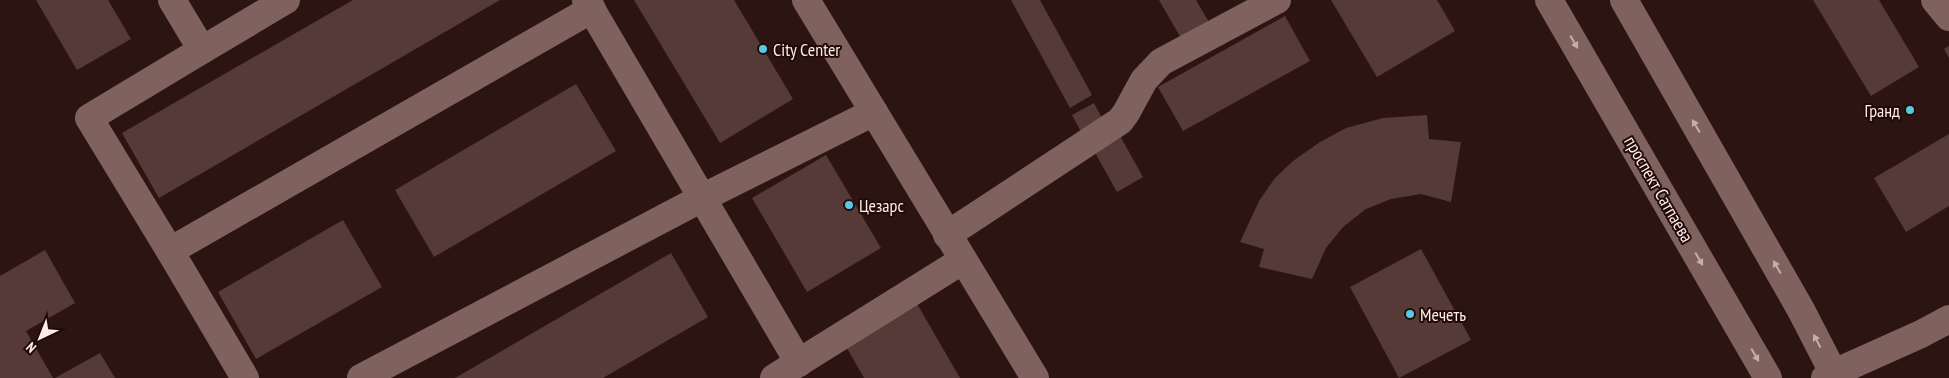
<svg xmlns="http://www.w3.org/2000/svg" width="1949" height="378" font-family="'PT Sans Narrow',sans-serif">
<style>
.building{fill:#553a37}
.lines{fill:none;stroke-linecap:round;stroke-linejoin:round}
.minor{stroke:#7f625e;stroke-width:28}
.oneway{fill:#c5aeab}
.poi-dot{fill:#55cae0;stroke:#210b09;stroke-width:2}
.labels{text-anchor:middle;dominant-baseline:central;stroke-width:4;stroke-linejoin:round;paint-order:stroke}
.poi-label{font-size:18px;fill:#feecea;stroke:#210b09;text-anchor:start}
.street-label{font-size:18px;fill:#feecea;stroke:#210b09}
</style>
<rect width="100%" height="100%" fill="#2c1412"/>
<g class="building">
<path d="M36,0H108L131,39L77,70Z"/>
<path d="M353,0H500L159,198L122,133Z"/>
<path d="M634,0H734L793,99L720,143Z"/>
<path d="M1011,0H1040L1092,95L1070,108Z"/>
<path d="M1159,0H1196L1210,24L1182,40Z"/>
<path d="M1331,0H1437L1455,31L1377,77Z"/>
<path d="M1813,0H1879L1919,67L1871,96Z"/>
<path d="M1285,16L1310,61L1183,131L1158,87Z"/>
<path d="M1949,46V58L1944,49Z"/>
<path d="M576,84L616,151L434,257L395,190Z"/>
<path d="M1094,103L1103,120L1081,132L1072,115Z"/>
<path d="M1427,115L1429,139L1461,142L1451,202L1421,194L1391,199L1366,209L1343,227L1326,248L1312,279L1259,267L1264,249L1240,242L1259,201L1275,178L1293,161L1320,142L1346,128L1383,118Z"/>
<path d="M1119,134L1143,177L1117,192L1093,149Z"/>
<path d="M1949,134V206L1906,232L1874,178Z"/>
<path d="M826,155L881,248L807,292L752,198Z"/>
<path d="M343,220L382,287L256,359L218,292Z"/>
<path d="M1421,249L1471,340L1399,378L1350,287Z"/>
<path d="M45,250L75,303L26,331L53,378H0V276Z"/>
<path d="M671,253L708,317L603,378H455Z"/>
<path d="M916,302L960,378H864L844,343Z"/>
<path d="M100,353L115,378H55Z"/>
</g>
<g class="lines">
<g class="minor">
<path d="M172,0L202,50L286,0"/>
<path d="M586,0L799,363"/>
<path d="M806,0L1035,378"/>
<path d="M1549,0L1768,378"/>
<path d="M1624,0L1801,310L1836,378"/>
<path d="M1935,0L1949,17"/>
<path d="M202,50L89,118L170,251L245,378"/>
<path d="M947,235L1120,121L1126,113L1144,80L1161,62L1277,0"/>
<path d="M170,251L592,9"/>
<path d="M361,378L702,198L874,112"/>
<path d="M774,378L963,260"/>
<path d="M1825,378L1834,373L1921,334L1949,319"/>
</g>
</g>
<defs><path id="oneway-solid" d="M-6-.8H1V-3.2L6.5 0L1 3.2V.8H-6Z" transform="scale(1.25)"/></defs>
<g class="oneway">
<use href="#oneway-solid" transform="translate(1574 42) rotate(60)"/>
<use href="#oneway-solid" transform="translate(1696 126) rotate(-120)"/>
<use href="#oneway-solid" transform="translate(1699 259) rotate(60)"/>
<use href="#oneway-solid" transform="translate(1777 267) rotate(-120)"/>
<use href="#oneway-solid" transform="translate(1817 341) rotate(-118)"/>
<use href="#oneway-solid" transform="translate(1755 355) rotate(60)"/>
</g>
<g class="poi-dot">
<circle cx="763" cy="49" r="5"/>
<circle cx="1910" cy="110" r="5"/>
<circle cx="849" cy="205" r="5"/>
<circle cx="1410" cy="314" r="5"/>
</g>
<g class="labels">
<g class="poi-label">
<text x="773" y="49">City Center</text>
<text x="1900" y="110" text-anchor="end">Гранд</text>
<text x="859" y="205">Цезарс</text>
<text x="1420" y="314">Мечеть</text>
</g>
<g class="street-label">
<text transform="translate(1659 189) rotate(60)">проспект Сатпаева</text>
</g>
</g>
<g transform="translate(40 338) rotate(223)" stroke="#210b09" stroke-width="4" paint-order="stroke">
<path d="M0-4L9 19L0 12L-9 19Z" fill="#feecea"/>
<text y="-8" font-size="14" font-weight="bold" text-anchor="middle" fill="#feecea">N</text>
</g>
</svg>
